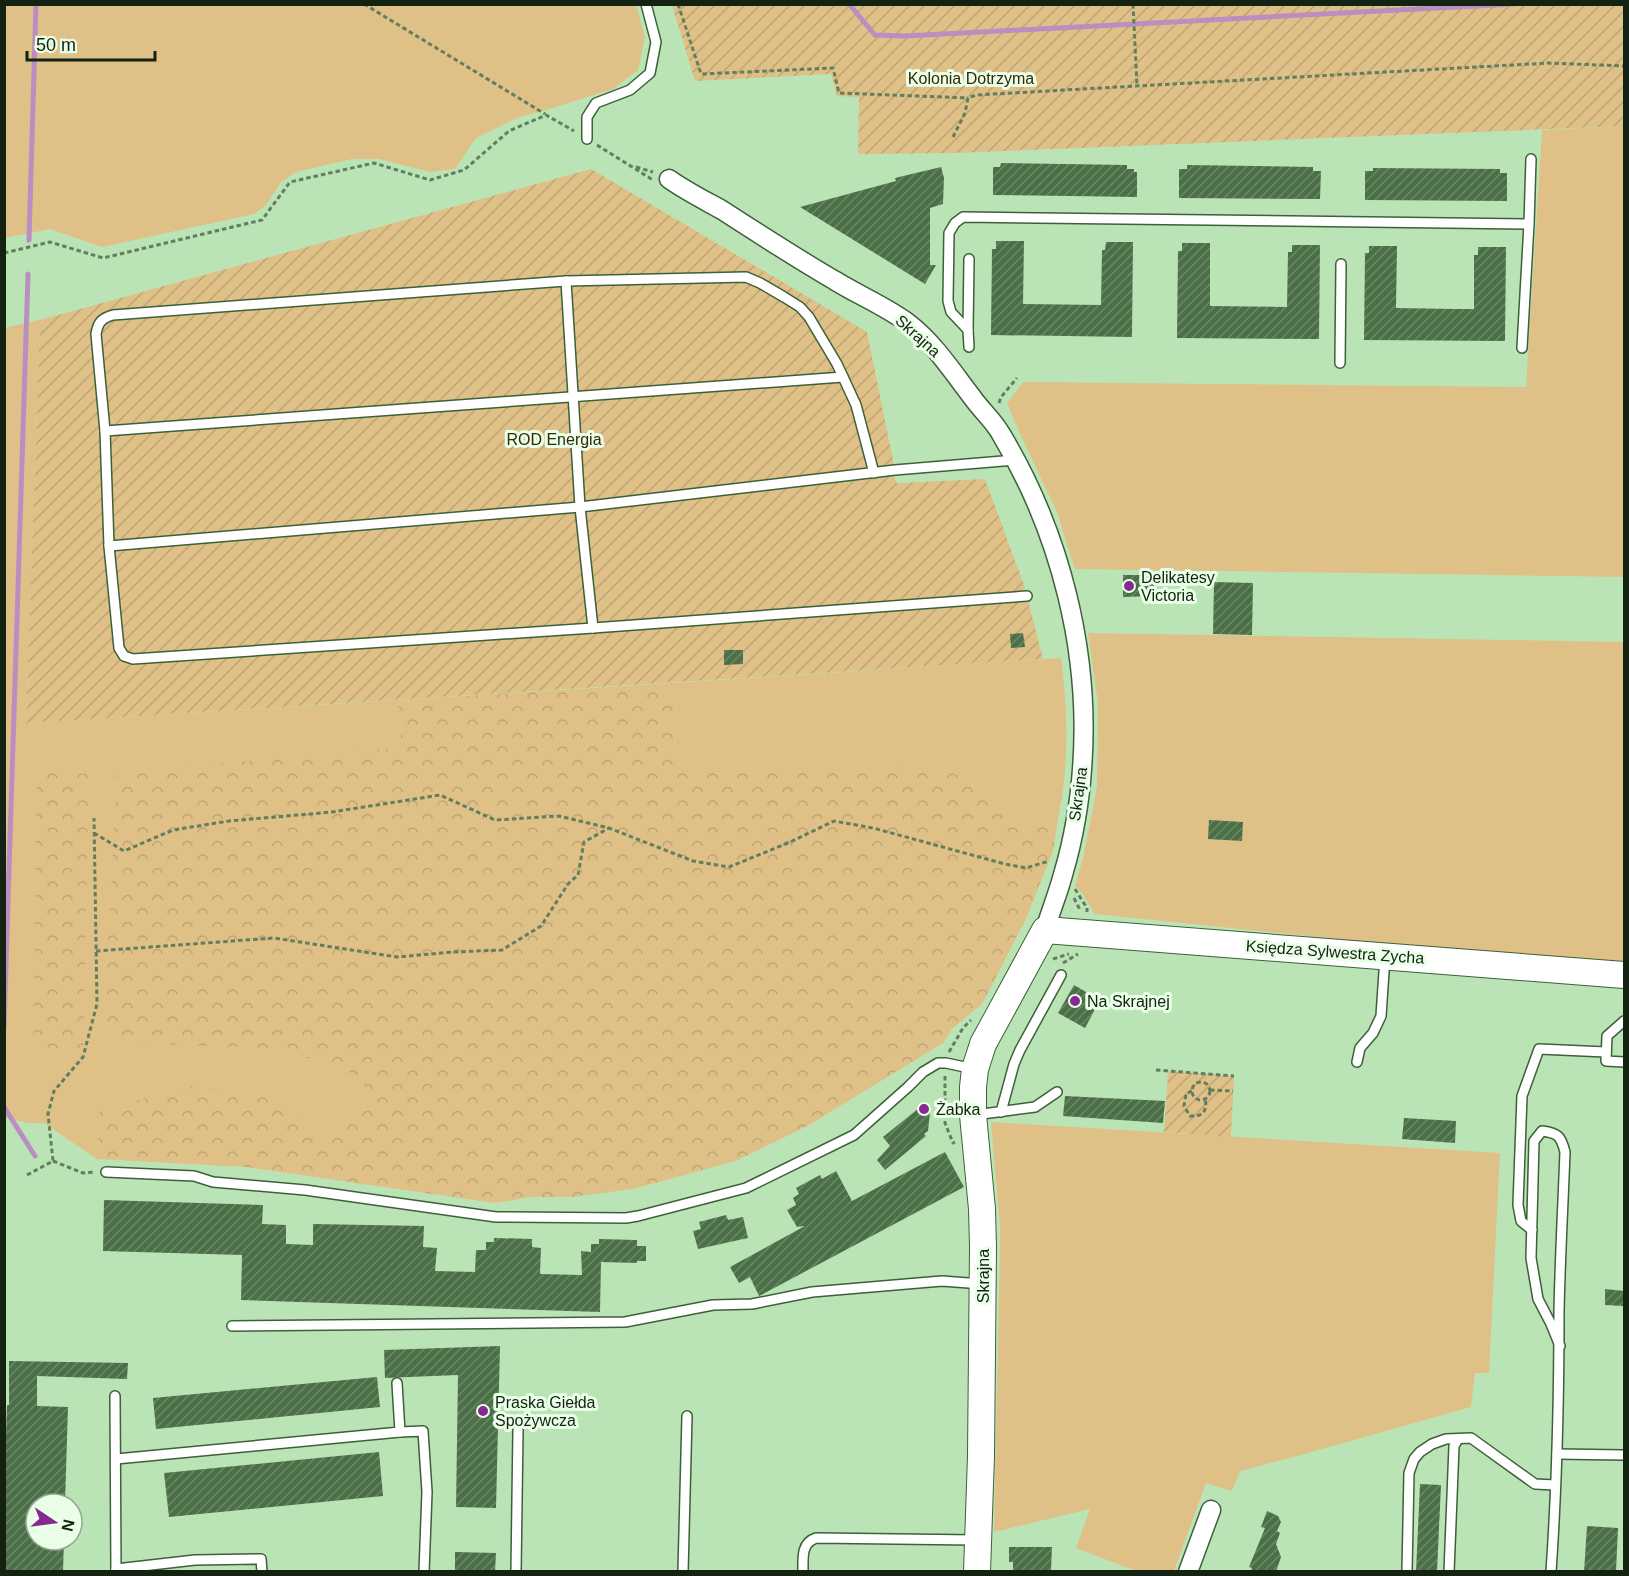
<svg xmlns="http://www.w3.org/2000/svg" width="1629" height="1576" font-family="Arial,sans-serif">
<style>
.grass{fill:#dfc087}
.forest{fill:url(#forest-crowns)}
.garden{fill:url(#garden-furrows)}
.lines{fill:none;stroke-linecap:round;stroke-linejoin:round}
.stream{stroke:#ba8ec0;stroke-width:5}
.building{fill:url(#building-hatch)}
.lane-casing{stroke:#3c6038;stroke-width:12}
.street-casing{stroke:#3c6038;stroke-width:21}
.secondary-casing{stroke:#3c6038;stroke-width:28}
.path{stroke:#627e5f;stroke-width:3;stroke-dasharray:4.5 3;stroke-linecap:butt}
.lane{stroke:#fff;stroke-width:9}
.street{stroke:#fff;stroke-width:18}
.secondary{stroke:#fff;stroke-width:26}
.poi-dot{fill:#862994;stroke:#eaffe7;stroke-width:2}
.labels{text-anchor:middle;dominant-baseline:central;stroke-width:6;stroke-linejoin:round;paint-order:stroke}
.park-label{font-size:16px;fill:#35270b;stroke:#eaffe7}
.street-label{font-size:16px;fill:#132211;stroke:#eaffe7}
.poi-label{font-size:16px;fill:#132211;stroke:#eaffe7;text-anchor:start}
</style>
<defs>
<pattern id="forest-crowns" width="20" height="18" patternUnits="userSpaceOnUse" patternTransform="scale(1.5)"><rect width="20" height="18" fill="#dfc087"/><path d="M2 6a3 3 0 1 1 6 0M12 15a3 3 0 1 1 6 0" fill="none" stroke="#bea574"/></pattern>
<pattern id="garden-furrows" width="10" height="10" patternUnits="userSpaceOnUse" patternTransform="scale(1.5)"><rect width="10" height="10" fill="#dfc087"/><path d="M-1 1l2-2M0 10L10 0M9 11l2-2" fill="none" stroke="#bea574"/></pattern>
<pattern id="building-hatch" width="6" height="6" patternUnits="userSpaceOnUse" patternTransform="scale(1.5)"><rect width="6" height="6" fill="#4b7047"/><path d="M-1 1l2-2M0 6l6-6M5 7l2-2" fill="none" stroke="#6c8769"/></pattern>
</defs>
<rect width="100%" height="100%" fill="#bbe4b6"/>
<g class="grass">
<path d="M4,5H636L645,37L638,70L613,89L546,110L519,117L476,138L455,169L430,172L379,159H352L296,172L281,182L266,205L254,214L102,247L50,229L5,238Z"/>
<path d="M1624,126V577L1075,569L1057,512L1022,438L1007,403L1023,382L1526,387L1542,130Z"/>
<path d="M40,320L26,723L398,700L402,747L117,774L266,1048L313,1059L362,1078L367,1099L353,1122L322,1134L300,1112L100,1110L97,1159L44,1123H27L5,1117L4,328Z"/>
<path d="M1088,633L1624,642V966L1484,954L1095,914L1082,893L1075,886L1084,854L1097,786L1098,703Z"/>
<path d="M1061,658C1066,696 1068,733 1065,770C1064,788 1060,807 1057,825L1021,823L1001,810L970,781L939,767L896,764L710,770L683,768L675,756L672,683Z"/>
<path d="M991,1122L1500,1153L1489,1373H1475L1471,1407L1297,1456L1240,1471L1232,1491L1206,1483L1174,1571H1136L1076,1548L1090,1509L994,1532L1000,1251V1227Z"/>
</g>
<g class="forest">
<path d="M672,683L675,756L683,768L710,770L896,764L939,767L970,781L1001,810L1021,823L1057,825L1053,851L1026,919L982,1004L952,1029L943,1043L809,1125L736,1161L633,1189L571,1197H532L495,1203L246,1167L97,1159L100,1110L193,1086L251,1092L300,1112L322,1134L353,1122L367,1099L362,1078L313,1059L266,1048L103,1042L117,773L402,747L398,700Z"/>
<path d="M37,773L89,774L83,1048H33Z"/>
</g>
<g class="garden">
<path d="M672,5H1624V126L955,153L858,154L859,97L837,96L831,74L695,81Z"/>
<path d="M591,169L867,332L895,470L894,477L897,483L985,479L1024,585L1043,659L26,723L40,320Z"/>
<path d="M1168,1071L1234,1076L1231,1137L1164,1132Z"/>
</g>
<g class="lines">
<g class="stream">
<path d="M849,4L875,35L905,36L1514,4"/>
<path d="M29,240L36,4"/>
<path d="M4,1027L28,274"/>
<path d="M4,1107L35,1156"/>
</g>
</g>
<g class="building">
<path d="M1001,163L1127,165V169H1134V172H1137V197L993,195V167H1000Z"/>
<path d="M1187,165L1313,167V171H1321L1320,199L1179,198V169H1187Z"/>
<path d="M941,167L944,178L943,204L930,208V265H936L925,284L800,207L896,181L895,178Z"/>
<path d="M1373,168L1500,169V173H1507V201L1365,200V171H1373Z"/>
<path d="M996,241H1024L1023,304L1101,305L1102,250H1105L1106,242H1133L1132,337L991,335L992,249H996Z"/>
<path d="M1182,243H1210V306L1287,307L1288,252H1292V245H1320L1319,339L1177,338L1178,251H1182Z"/>
<path d="M1369,246H1397L1396,308L1456,309H1474V255H1478V247H1506L1505,341L1364,340L1365,253H1369Z"/>
<path d="M1123,575H1154V596L1123,597Z"/>
<path d="M1214,582L1253,583L1252,635L1213,634Z"/>
<path d="M1023,633L1025,647L1011,648L1010,634Z"/>
<path d="M724,650H743V664L724,665Z"/>
<path d="M1209,820L1243,822L1242,841L1208,839Z"/>
<path d="M1074,985L1100,1000L1085,1028L1058,1013Z"/>
<path d="M1065,1096L1165,1101L1163,1123L1063,1116Z"/>
<path d="M924,1104L930,1112L928,1131L924,1134L926,1136L885,1170L877,1160L890,1146L883,1137Z"/>
<path d="M1404,1118L1456,1121L1455,1143L1402,1139Z"/>
<path d="M945,1152L964,1187L761,1295L759,1296L750,1277L739,1283L730,1267L805,1226L797,1227L787,1210L796,1205L793,1198L799,1194L796,1188L820,1175L822,1179L836,1171L852,1201Z"/>
<path d="M104,1200L263,1205L262,1224L286,1225V1244L313,1245V1224L424,1226L423,1247L437,1248L435,1271L475,1272L476,1250H486V1242H494V1238L532,1239V1247L541,1248L540,1274L582,1275L581,1251L591,1252V1244H599V1239L637,1240V1246H646V1261H637V1263L601,1262L600,1312L241,1300L242,1255L103,1251Z"/>
<path d="M726,1215L728,1220L743,1217L748,1238L698,1249L693,1231L701,1229L699,1222Z"/>
<path d="M1605,1289L1624,1291V1306L1605,1305Z"/>
<path d="M500,1346L496,1508L456,1507L458,1375L385,1378L384,1350Z"/>
<path d="M9,1361L128,1363L127,1379L37,1376V1406L68,1407L65,1504H36V1540H64L63,1572H4V1493L7,1405H9Z"/>
<path d="M377,1377L380,1407L156,1429L153,1398Z"/>
<path d="M379,1452L383,1496L169,1517L164,1473Z"/>
<path d="M1420,1484L1441,1485L1437,1572H1416Z"/>
<path d="M1267,1511L1278,1516L1281,1522L1277,1531L1280,1533L1276,1544L1281,1557L1276,1572H1251L1252,1568L1249,1567L1265,1528L1261,1527Z"/>
<path d="M1587,1526L1618,1528L1616,1572H1584Z"/>
<path d="M1009,1547H1052L1051,1570H1013V1562H1009Z"/>
<path d="M455,1552L496,1553L495,1572H455Z"/>
</g>
<g class="lines">
<defs>
<g id="lane">
<path d="M587,139V117L596,103L630,90L650,73L656,42L646,4"/>
<path d="M969,259L968,330L969,347"/>
<path d="M566,281L580,507L593,628"/>
<path d="M968,330L951,312L948,301L949,233L955,223L963,217L1529,224"/>
<path d="M1522,348L1529,224L1531,159"/>
<path d="M1340,363L1341,264"/>
<path d="M105,431L843,377"/>
<path d="M874,473L856,405L837,364L809,317L800,307L784,297L760,283L746,277L566,281L113,315C102,318 98,322 96,334L105,431L109,546L119,648L124,656L133,659L593,628L1027,596"/>
<path d="M109,546L580,507L895,470L1015,460"/>
<path d="M1624,1021L1607,1036L1606,1061L1624,1062"/>
<path d="M1357,1062L1360,1048L1373,1033L1381,1016L1385,957"/>
<path d="M1001,1112L1014,1064L1020,1050L1061,975"/>
<path d="M975,1115L1035,1107L1057,1092"/>
<path d="M106,1172L194,1176L213,1182L305,1190L496,1217L626,1218L638,1216L746,1188L854,1135L908,1087L923,1072L938,1063H946L974,1069"/>
<path d="M1532,1230L1521,1221L1518,1205L1522,1096L1539,1049L1606,1052"/>
<path d="M232,1326L625,1322L713,1305L752,1304L812,1292L942,1281L982,1284"/>
<path d="M115,1396L116,1572"/>
<path d="M400,1432L423,1431L427,1492L424,1572"/>
<path d="M1557,1454L1624,1455"/>
<path d="M116,1459L400,1432L397,1383"/>
<path d="M116,1569L195,1560L261,1559L262,1572"/>
<path d="M516,1572L518,1430"/>
<path d="M683,1572L687,1416"/>
<path d="M803,1572C803,1558 801,1543 816,1538L976,1540"/>
<path d="M1407,1572L1409,1473L1414,1459L1420,1452L1432,1444L1446,1439L1471,1438L1535,1484L1555,1485"/>
<path d="M1449,1572L1454,1446L1458,1439"/>
<path d="M1551,1572C1557,1485 1559,1398 1559,1312C1560,1259 1563,1205 1565,1152C1561,1136 1558,1133 1542,1131L1534,1141L1531,1258L1538,1299L1551,1324L1560,1346"/>
</g>
<g id="street">
<path d="M669,179C686,191 704,200 722,210C759,234 796,258 834,280C858,295 885,306 908,323C934,343 952,371 972,397C981,410 994,421 1001,434C1061,534 1091,654 1082,769C1080,801 1073,841 1064,871C1059,891 1051,910 1045,930"/>
<path d="M1188,1572L1211,1510"/>
</g>
<path id="secondary" d="M977,1572L981,1456L983,1247L982,1209L973,1115V1087L975,1069L983,1044L1045,930L1624,975"/>
</defs>
<use href="#lane" class="lane-casing"/>
<use href="#street" class="street-casing"/>
<use href="#secondary" class="secondary-casing"/>
<g class="path">
<path d="M364,4L545,114"/>
<path d="M678,4L701,74L833,68L839,93L968,98"/>
<path d="M1133,4L1137,86"/>
<path d="M953,137L965,113L968,98L976,95L1548,63L1624,66"/>
<path d="M597,145L653,180"/>
<path d="M636,167L653,172"/>
<path d="M4,253L50,242L103,258L262,220L290,182L374,163L430,180L464,170L509,131L546,115L574,131"/>
<path d="M999,403L1001,397L1017,378"/>
<path d="M94,833L124,851L173,830L229,821L332,812L440,795L495,820L559,816L609,828L693,861L729,867L788,843L834,821L873,828L1005,864L1026,868L1049,861"/>
<path d="M1075,889L1087,908V912"/>
<path d="M1074,898L1079,908V911"/>
<path d="M96,951L274,938L397,957L453,952L502,950L541,926L568,884L578,875L584,842L609,828"/>
<path d="M1053,959L1069,954"/>
<path d="M1063,963L1078,954"/>
<path d="M949,1052L963,1028L971,1020"/>
<path d="M1156,1070L1234,1076"/>
<path d="M945,1076V1123L953,1143L955,1142"/>
<circle cx="1201" cy="1091" r="9"/>
<path d="M1210,1090L1233,1091"/>
<path d="M1192,1091L1186,1094L1184,1106L1190,1116C1202,1117 1208,1111 1205,1099"/>
<path d="M53,1161L83,1173L95,1172"/>
<path d="M27,1175L53,1161L48,1114L54,1091L83,1057L97,1004L94,818"/>
</g>
<use href="#lane" class="lane"/>
<use href="#street" class="street"/>
<use href="#secondary" class="secondary"/>
</g>
<g class="poi-dot">
<circle cx="1129" cy="586" r="6"/>
<circle cx="1075" cy="1001" r="6"/>
<circle cx="924" cy="1109" r="6"/>
<circle cx="483" cy="1411" r="6"/>
</g>
<g class="labels">
<g class="park-label">
<text x="971" y="78">Kolonia Dotrzyma</text>
<text x="554" y="439">ROD Energia</text>
</g>
<g class="street-label">
<text transform="translate(918 336) rotate(42)">Skrajna</text>
<text transform="translate(1078 794) rotate(-82)">Skrajna</text>
<text transform="translate(1335 952) rotate(4)">Księdza Sylwestra Zycha</text>
<text transform="translate(983 1276) rotate(-90)">Skrajna</text>
</g>
<g class="poi-label">
<text x="1141" y="577">Delikatesy<tspan x="1141" dy="18">Victoria</tspan></text>
<text x="1087" y="1001">Na Skrajnej</text>
<text x="936" y="1109">Żabka</text>
<text x="495" y="1402">Praska Giełda<tspan x="495" dy="18">Spożywcza</tspan></text>
</g>
</g>
<rect width="1629" height="1576" fill="none" stroke="#132211" stroke-width="12"/>
<g transform="translate(54 1522) rotate(103)"><circle r="28" fill="#eaffe7" stroke="#94a791" stroke-width="1.5"/>
<path d="M0-4.5L10 22L0 15L-10 22Z" fill="#862994"/>
<text y="-9" font-size="16" font-weight="bold" text-anchor="middle" fill="#132211">N</text>
</g>
<path d="M27 51v9h128v-9" fill="none" stroke="#132211" stroke-width="3"/>
<text x="36" y="51" font-size="18" fill="#132211" stroke="#eaffe7" stroke-width="4.5" paint-order="stroke">50 m</text>
</svg>
